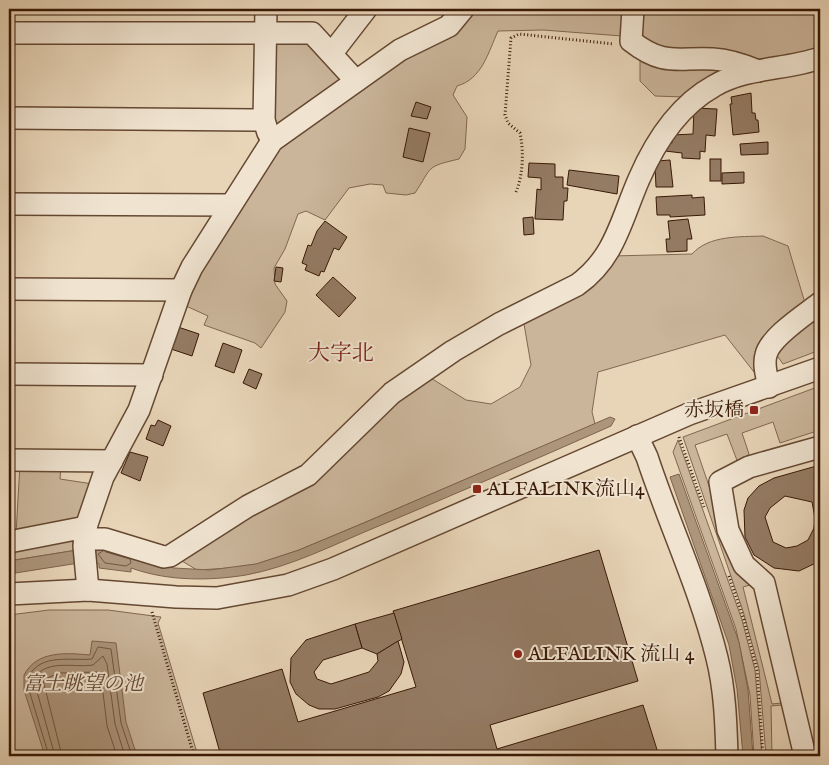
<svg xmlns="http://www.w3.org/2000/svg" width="829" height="765" font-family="'IM FELL English','Noto Serif JP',serif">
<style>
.green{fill:#cab59a;stroke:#826750}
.water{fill:#ac957b;stroke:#7e634c}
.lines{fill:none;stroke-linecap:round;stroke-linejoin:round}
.shore{stroke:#725740;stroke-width:1}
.building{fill:#947b63;stroke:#391906;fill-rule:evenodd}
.minor-casing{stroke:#654832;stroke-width:24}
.path{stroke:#391906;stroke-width:3;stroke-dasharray:1 2.5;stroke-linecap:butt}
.minor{stroke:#f0e4d1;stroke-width:21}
.poi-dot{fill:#8f2418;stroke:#f0e4d1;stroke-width:2}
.labels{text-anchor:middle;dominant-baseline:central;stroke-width:4;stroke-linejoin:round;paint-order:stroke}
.poi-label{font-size:20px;fill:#391906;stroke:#f0e4d1;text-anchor:start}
.park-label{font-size:20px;font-style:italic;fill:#644832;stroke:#f0e4d1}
.quarter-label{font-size:22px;fill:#7a1f14;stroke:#f0e4d1}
</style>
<rect width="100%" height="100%" fill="#e8d5b8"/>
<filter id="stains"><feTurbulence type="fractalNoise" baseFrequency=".004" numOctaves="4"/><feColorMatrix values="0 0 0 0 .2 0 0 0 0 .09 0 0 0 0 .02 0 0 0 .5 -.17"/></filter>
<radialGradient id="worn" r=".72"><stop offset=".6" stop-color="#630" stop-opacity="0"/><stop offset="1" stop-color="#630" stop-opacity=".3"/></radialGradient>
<g class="green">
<path d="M469,9H626L622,36L543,30L498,31C488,53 482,79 457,86L453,95L467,117L465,149L459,159C425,167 433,166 415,193L406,195L386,193L383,185L370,184L349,188L325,220L306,211L298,214L285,249L274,268L275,284L287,301L285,312L261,348L255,343L204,325L208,316L184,305L201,269L280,146Z"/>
<path d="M639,9H820V54L766,64L670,54L642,40Z"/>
<path d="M278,39L306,40L343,80L280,128L270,121L272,44Z"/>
<path d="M640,56L729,67L684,97L655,96L640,81Z"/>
<path d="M763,236L788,246L805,303L755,360L754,372L725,335L598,372L592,412L595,424L366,522L299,550L257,564L229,568L197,570L177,558L249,511L426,375L466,400L491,404L520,387L531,365L523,318L612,256L692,254C709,235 740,237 763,236Z"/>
<path d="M820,315V350L783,364L776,354L786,341Z"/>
<path d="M820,386V430L780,443L773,422L742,433L749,454L738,463L727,434L695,445L738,571L754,584L743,587L772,704L781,703L782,705L771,706L772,756H766L759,669L743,611L683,437Z"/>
<path d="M678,440L742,620L755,670L762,756H754L750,695L736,629L673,452Z"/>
<path d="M20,464L61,465L60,479L93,484L80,517L16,534Z"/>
<path d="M70,537L75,540L77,550L9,561V549Z"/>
<path d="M49,610H108L161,617L158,623L198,756H11L9,749V615Z"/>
</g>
<g class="water">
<path d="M610,417L615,419L611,426C532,461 453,495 374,528C333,545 290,567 246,575C209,581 169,581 134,569L131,568V572L99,568V564L94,563L93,547L109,548L174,568L210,570L256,564L299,550L366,522Z"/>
<path d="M679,474L739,642L748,690L753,756H743L737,689L729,645L670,477Z"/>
<path d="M77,550L79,563L9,574V561Z"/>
<path d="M92,641L116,643L126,722L137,756H45L24,690V675C37,650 67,653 90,655Z"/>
</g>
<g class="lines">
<g class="shore">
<path d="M103,551L98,554L105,563L126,566L131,563L130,559L106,552"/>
<path d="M49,756L29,690V676C41,653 71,661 92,659L98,647L111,649L121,723L132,756"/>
<path d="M55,756L36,688L35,677C48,659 74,668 93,665L103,656L107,664L115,724L125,756"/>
<path d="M62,756L43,680L59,673L98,672L102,684L107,726L117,756"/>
</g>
</g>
<g class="building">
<path d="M751,93L752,113H755L756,120H758L759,132L733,135L730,104H732L731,97Z"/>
<path d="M416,102L431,107L427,119L411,116Z"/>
<path d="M694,108L717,109L715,136L706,135L705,152L700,151V159L682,158V153L665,151L666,143H672V135L693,134Z"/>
<path d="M409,128L430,133L423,162L403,157Z"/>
<path d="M768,142V154L741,155L740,144Z"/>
<rect x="710" y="159" width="11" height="22"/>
<path d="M670,160L673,187H656L655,166H657V161Z"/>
<path d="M529,163L555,164V177H563V188H568L567,201H564L563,220L535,219L537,189L541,190V178L528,177Z"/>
<path d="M569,170L619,176L617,194L567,185Z"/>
<path d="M744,172V183L722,184V173Z"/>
<path d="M692,195V198L704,197L705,215L670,217V215H657L656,197Z"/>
<path d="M533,217L534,234L524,235L523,218Z"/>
<path d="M688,219L692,239H687V251L667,252L666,239H670L668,221Z"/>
<path d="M325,221L347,237L339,250L334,248L324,272L321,271L319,276L305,270L307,265L302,263L308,245L311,246L317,231Z"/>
<path d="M276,267L283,268L281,282L274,281Z"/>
<path d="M333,277L356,298L339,317L316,295Z"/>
<path d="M178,327L199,334L192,356L171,349Z"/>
<path d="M223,343L242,350L234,373L215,366Z"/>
<path d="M249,369L262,374L256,389L243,383Z"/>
<path d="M158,420L171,426L163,446L146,439L151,425L155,426Z"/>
<path d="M130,452L148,457L140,481L121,473Z"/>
<path d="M820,465V561L799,571L774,568L754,555L745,537L744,510L748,498L759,486L774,478ZM785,496L812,502L815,518L814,528L808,540L797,546L786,548L773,542L765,517L770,508Z"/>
<path d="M599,550L638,681L490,725L497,749L643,705L659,756H406L404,752L388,756H221L203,693L282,669L298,722L416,687L393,611Z"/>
<path d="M394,613L402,639L377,654L362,648L355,624Z"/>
<path d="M355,624L362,648L323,660L314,672L317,679L331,684L369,672L378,661L377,654L398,641L404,662L401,674L389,691L378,697L335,709H319L309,705L296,694L290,682L291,658L306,640Z"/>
</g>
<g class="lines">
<defs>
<g id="minor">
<path d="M266,9L264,120L268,133"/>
<path d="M633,9L631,41C664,67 678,57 713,59C729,60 744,65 758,71"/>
<path d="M9,33H312L356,81"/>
<path d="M332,53L366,9"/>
<path d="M9,118L264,120"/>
<path d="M9,204L231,205"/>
<path d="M9,289L181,290"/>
<path d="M9,374L152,375"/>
<path d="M769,387C767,377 763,365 766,355C770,337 806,314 820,303"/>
<path d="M637,436L647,457C669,524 700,589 717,658C725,690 726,724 727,756"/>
<path d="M9,460L112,461"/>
<path d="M86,527L103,477L139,410L181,290L192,267L272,141L400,50L449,26L463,9"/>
<path d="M84,539H105L164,557L170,556L248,506L308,475L392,393L453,351L499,324L577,285C615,258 621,220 639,179C655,142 678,106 714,86C746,67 786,70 820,58"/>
<path d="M9,542L86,527L84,546L88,590"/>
<path d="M9,594L88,590L176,597L217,598L288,585L333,569L689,414L820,368"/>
<path d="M805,756L764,583L744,565L728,530L720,482L749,467L820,447"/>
</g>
</defs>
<use href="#minor" class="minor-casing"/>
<g class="path">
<path d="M516,192C523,175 524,152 520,133L508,123L505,115L511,38L519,34L614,44"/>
<path d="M679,437L704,507"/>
<path d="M729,576L744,620L757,670L763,756"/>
<path d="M152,612L194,756"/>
</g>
<use href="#minor" class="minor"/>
</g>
<g class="poi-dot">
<rect x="749" y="405" width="10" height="10" rx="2.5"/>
<rect x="472" y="484" width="10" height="10" rx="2.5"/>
<circle cx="518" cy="654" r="5"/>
</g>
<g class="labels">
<g class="poi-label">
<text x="744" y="410" text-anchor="end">赤坂橋</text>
<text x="487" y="489">ALFALINK流山4</text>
<text x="528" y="654">ALFALINK 流山 4</text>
</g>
<g class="park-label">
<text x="83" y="684">富士眺望の池</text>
</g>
<g class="quarter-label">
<text x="341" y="354">大字北</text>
</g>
</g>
<rect width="829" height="765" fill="none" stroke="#e8d5b8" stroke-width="30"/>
<rect x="10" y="10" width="809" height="745" fill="none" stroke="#391906" stroke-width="2.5"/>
<rect x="15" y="15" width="799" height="735" fill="none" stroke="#391906"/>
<rect width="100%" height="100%" filter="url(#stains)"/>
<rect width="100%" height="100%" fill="url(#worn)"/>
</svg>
